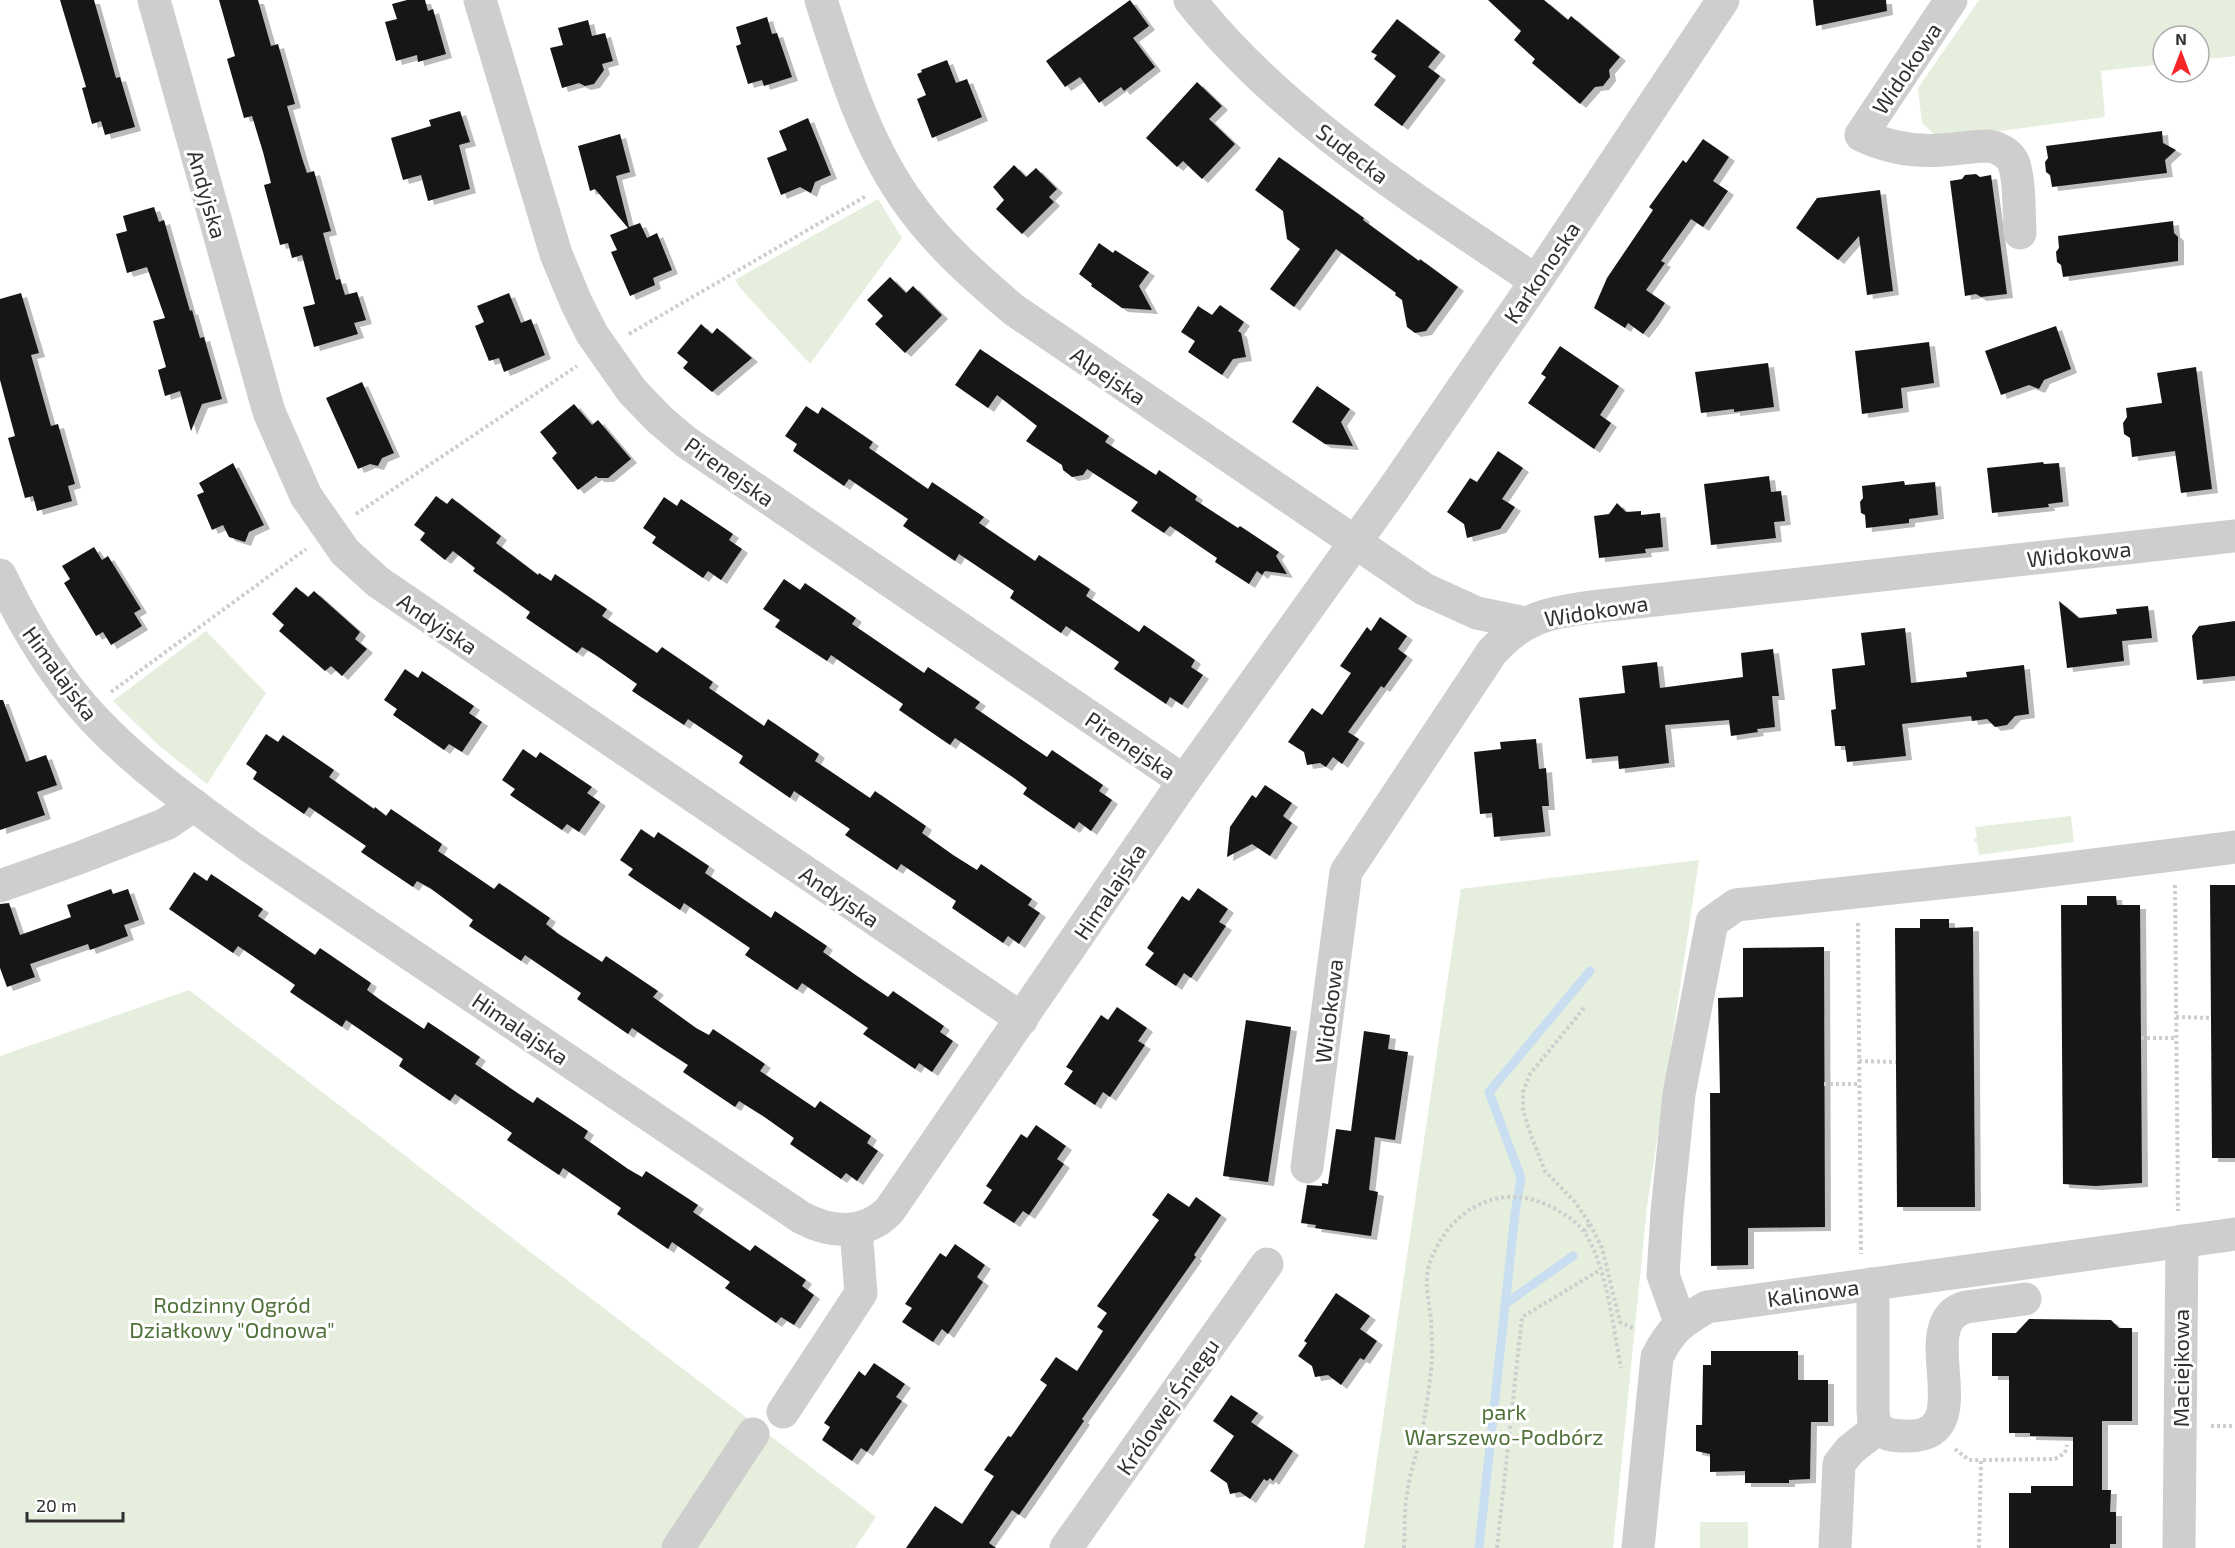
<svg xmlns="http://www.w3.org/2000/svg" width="2235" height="1548" font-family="'Exo 2',sans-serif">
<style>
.green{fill:#e6efde}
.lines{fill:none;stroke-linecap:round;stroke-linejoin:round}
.stream{stroke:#c9def0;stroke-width:9}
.building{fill:#181818;filter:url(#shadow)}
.path{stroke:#cecece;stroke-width:4;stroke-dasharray:3 3;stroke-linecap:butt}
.minor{stroke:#cecece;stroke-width:33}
.labels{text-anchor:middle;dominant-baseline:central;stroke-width:6;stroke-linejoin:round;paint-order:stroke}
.street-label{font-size:22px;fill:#313131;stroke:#fff}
.park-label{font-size:22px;fill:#507139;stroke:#fff}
</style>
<defs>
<filter id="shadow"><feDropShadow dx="6" dy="4" stdDeviation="0" flood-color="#0004"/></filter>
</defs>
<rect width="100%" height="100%" fill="#fff"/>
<g class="green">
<path d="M1979,0H2235V56L2199,60V36H2163V64L2101,71L2105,117L1939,139L1922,123L1918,88Z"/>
<path d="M878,199L902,238L810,364L740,288L735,280Z"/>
<path d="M206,631L266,693L207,784L156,743L113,701Z"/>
<path d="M2071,816L2074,842L1979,855L1977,842H1974V839L1977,838L1975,827Z"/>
<path d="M1699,860L1647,1207L1613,1548H1364L1461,889Z"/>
<path d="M189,990L876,1517L855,1548H0V1056Z"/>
<rect x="1700" y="1522" width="48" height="26"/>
</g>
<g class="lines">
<g class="stream">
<path d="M1505,1304L1573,1256"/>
<path d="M1479,1548L1515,1213L1521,1178L1489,1092L1590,971"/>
</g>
</g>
<g class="building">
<path d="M60,0H94L116,78L120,77L135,127L105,135L101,121L92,124L82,88L86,87Z"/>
<path d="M219,0H258L271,46L278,44L295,104L287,106L302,158L307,173L314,171L331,231L323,233L336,280L340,279L345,295L357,292L366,320L354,323L358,334L314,347L303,307L315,304L302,255L292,258L288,243L280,245L264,185L271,183L263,152L252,116L244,118L227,59L235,56Z"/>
<path d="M407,0H425L428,11L433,9L446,54L418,62L417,55L396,61L385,22L397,19L392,4Z"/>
<path d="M1130,0L1149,26L1133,38L1155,67L1124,91L1121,87L1099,103L1080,77L1065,87L1046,61Z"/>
<path d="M1488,0H1544L1568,20L1571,16L1620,57L1609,70L1610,77L1603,86L1595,87L1580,104L1532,63L1535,59L1514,40L1521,31Z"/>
<path d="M1813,0H1886L1887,11L1816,26Z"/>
<path d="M767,17L772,34L777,33L792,77L764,86L762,80L748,84L736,46L741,44L736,27Z"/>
<path d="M1397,19L1440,52L1428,67L1440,76L1402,126L1374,105L1396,76L1374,59L1377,55L1371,52Z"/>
<path d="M588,20L592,36L605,33L613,61L602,64L604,70L594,84L585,86L579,83L562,88L550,48L563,45L558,28Z"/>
<path d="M947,60L956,83L967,79L982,117L932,138L917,99L926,95L917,74L922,72L921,70Z"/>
<path d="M1197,82L1222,106L1209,119L1235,144L1202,179L1183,161L1177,167L1146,138Z"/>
<path d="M460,111L470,142L459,145L470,189L428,201L421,175L403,180L391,138L431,126L429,120Z"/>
<path d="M808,118L831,175L815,182L811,193L800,187L781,195L767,158L787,150L779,131Z"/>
<path d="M2162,131L2163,143L2176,150L2165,160L2167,173L2052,187L2050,175L2046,172L2045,162L2048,158L2046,146Z"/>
<path d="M620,134L630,172L616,176L629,227L640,223L647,238L657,233L672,270L653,278L655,285L630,296L611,252L617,250L610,235L628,228L595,189L590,191L578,146Z"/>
<path d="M1703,139L1729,157L1713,181L1728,191L1703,227L1691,219L1661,261L1665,263L1646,290L1665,303L1653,321L1643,334L1628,323L1625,328L1594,308L1607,278L1653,210L1649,207L1683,160L1686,163Z"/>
<path d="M1279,157L1364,218L1363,220L1419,261L1420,259L1458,287L1426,331L1415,333L1407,327L1402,300L1395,295L1396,293L1336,249L1294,307L1270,289L1300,249L1287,239L1283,211L1255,190Z"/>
<path d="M1014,165L1026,177L1036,168L1057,189L1049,197L1054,202L1022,234L996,209L1004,200L993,187Z"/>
<path d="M1976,174L1980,177L1991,175L2007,294L1981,297L1976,294L1965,296L1950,181L1962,179L1965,175Z"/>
<path d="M1880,190L1893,291L1867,295L1859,236L1838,260L1796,228L1817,198Z"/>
<path d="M154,207L159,222L164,220L190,311L192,310L200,338L204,337L222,399L202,404L191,431L180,391L165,396L158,370L166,367L153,321L165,318L147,267L127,273L116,234L127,231L123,216Z"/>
<path d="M2173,221L2174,233L2178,237V261L2063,277L2061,265L2057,262L2056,252L2059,248L2058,236Z"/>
<path d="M1099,243L1113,253L1115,250L1149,272L1139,286L1152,310L1122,308L1091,286L1092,284L1079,274Z"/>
<path d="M890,277L906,293L913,286L942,315L905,353L875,324L883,316L867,300Z"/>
<path d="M21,293L39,353L31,355L51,426L58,424L75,484L68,486L72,501L37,511L33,496L25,498L8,438L15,436L0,380V299Z"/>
<path d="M509,293L521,323L531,319L545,355L504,372L499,358L489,361L475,326L484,322L477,306Z"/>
<path d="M1220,305L1244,322L1238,331L1241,333L1246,357L1233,359L1222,375L1188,352L1195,341L1181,332L1198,306L1212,315Z"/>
<path d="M701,324L712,334L717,328L752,358L712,392L683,368L688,362L677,353Z"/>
<path d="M2056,326L2071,369L2044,380L2039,389L2029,385L2001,395L1985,351Z"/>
<path d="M1929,342L1934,383L1901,388L1903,408L1862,414L1855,351Z"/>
<path d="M1560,346L1619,386L1600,415L1611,423L1594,449L1528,403L1546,377L1541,374Z"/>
<path d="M980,349L1109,436L1105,442L1156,475L1159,470L1197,496L1195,500L1238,528L1240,526L1279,552L1276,556L1287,574L1265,571L1262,575L1257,571L1249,584L1215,562L1217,558L1170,526L1164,533L1131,511L1138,502L1087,469L1083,475L1072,477L1063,470L1062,465L1026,441L1037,426L997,395L988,408L955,385Z"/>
<path d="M1768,363L1774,407L1734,412V409L1701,413L1695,372Z"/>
<path d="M2196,367L2212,489L2181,493L2175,451L2132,457L2130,438L2124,434L2123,423L2127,417L2126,408L2162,403L2157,373Z"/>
<path d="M362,382L394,453L382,458L378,466L370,464L358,469L326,398Z"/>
<path d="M1317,386L1350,409L1341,422L1353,446L1325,444L1292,422Z"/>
<path d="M574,404L592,425L598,420L631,459L608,478H598L596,476L578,490L552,458L557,453L540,432Z"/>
<path d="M806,406L818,414L822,407L873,442L869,448L928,489L932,482L984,517L979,523L1035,561L1039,555L1090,589L1086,596L1139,632L1144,625L1195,660L1191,667L1203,675L1182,705L1170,697L1166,704L1114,669L1119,662L1066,626L1061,633L1010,598L1014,591L959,554L955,561L903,526L908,519L849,479L844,486L793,451L797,444L785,436Z"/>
<path d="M1498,451L1523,468L1502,499L1515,507L1500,529L1467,538L1464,524L1447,512L1470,478L1477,482Z"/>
<path d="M2043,462L2044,464L2059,463L2063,502L2048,504L2049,507L1992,513L1987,468Z"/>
<path d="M233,463L264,525L249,532L245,542L229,537L223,525L212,530L197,495L204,492L199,483Z"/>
<path d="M1769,476L1771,492L1781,491L1785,521L1774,522L1776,538L1711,545L1704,484Z"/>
<path d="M1904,481L1905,485L1935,482L1938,515L1909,519V523L1866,528L1865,515L1861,513L1860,502L1863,498L1862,486Z"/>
<path d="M436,496L447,504L452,498L501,536L496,543L538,575L539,573L551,581L555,574L607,609L602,616L657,653L662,647L713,682L709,688L764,726L768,719L819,754L815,761L827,769L870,798L875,791L926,826L922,833L953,855L977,870L981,864L1032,899L1028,905L1040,913L1019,944L1008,936L1003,943L952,908L956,901L901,864L897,870L845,835L850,829L794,791L790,798L739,763L743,756L731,748L688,719L684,725L632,691L637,684L594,654L582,647L577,653L526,618L530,612L473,571L475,568L453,551L445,560L420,540L425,533L414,525Z"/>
<path d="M664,497L677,506L681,499L733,534L729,540L742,549L721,580L708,571L703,578L652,543L656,537L643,528Z"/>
<path d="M1617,503L1626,512L1641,511V515L1660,513L1663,547L1645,549L1646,553L1599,558L1594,516L1609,514Z"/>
<path d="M94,547L102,560L108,556L141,609L134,613L142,626L111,645L103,632L96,636L64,583L70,579L62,566Z"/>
<path d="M784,579L800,590L805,583L856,618L852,624L924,673L928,667L980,702L975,708L1047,757L1052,750L1103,785L1099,791L1112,800L1091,831L1079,822L1074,829L1023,794L1027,788L1014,778L955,738L950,745L899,710L903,704L844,664L831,655L827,661L775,627L780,620L763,609Z"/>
<path d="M296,587L308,597L314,591L360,632L355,639L367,649L342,676L331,666L325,671L279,631L284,625L272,614Z"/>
<path d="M2059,601L2079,618L2117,614L2116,609L2148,606L2152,638L2122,641L2124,661L2067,668Z"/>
<path d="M1380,617L1407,636L1398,649L1407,656L1384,688L1381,686L1348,732L1359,739L1342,764L1333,757L1326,767L1320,763L1307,765L1304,752L1288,742L1312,708L1322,715L1351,673L1340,666L1367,627L1371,631Z"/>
<path d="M2235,621V676L2197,680L2192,636L2199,626Z"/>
<path d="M1905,628L1911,683L1967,677L1966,672L2024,665L2029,714L2015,716L2007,725L1995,727L1987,719L1972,721L1971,716L1902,724L1906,756L1847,762L1845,746H1835L1831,710L1836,709L1832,669L1865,665L1861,633Z"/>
<path d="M1773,649L1779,696H1772L1775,727L1757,729L1758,732L1731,736L1729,720L1665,725L1669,763L1619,769L1618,756L1586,759L1579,698L1625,693L1622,666L1657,662L1660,688L1743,677L1741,653Z"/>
<path d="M405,669L418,678L422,671L474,706L469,713L482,722L462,752L449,744L444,750L393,715L397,709L384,700Z"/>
<path d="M0,700H3L26,762L46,755L57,785L37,792L45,815L0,830Z"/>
<path d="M266,734L278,742L283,735L334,770L329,777L374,809L375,807L386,816L391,809L442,844L438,851L494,889L499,883L550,918L546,924L557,933L602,962L606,956L658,991L653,997L696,1028L709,1035L713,1029L765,1064L760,1071L815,1108L820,1101L871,1136L867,1143L878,1151L857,1181L846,1173L841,1179L790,1144L794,1138L763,1116L739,1101L735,1107L683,1072L688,1065L660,1047L632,1028L628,1034L577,999L581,993L525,955L521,961L469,926L473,920L430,888L417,881L413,887L361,852L366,846L309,807L304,814L253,779L257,772L246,764Z"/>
<path d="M1536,739L1539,769L1546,768L1549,806H1542L1545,832L1494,837L1492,813L1480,814L1474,752L1501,749L1500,742Z"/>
<path d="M523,749L536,758L540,752L592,787L587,793L600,802L579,832L567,824L562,830L510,795L515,789L502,780Z"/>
<path d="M1265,785L1292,803L1283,816L1292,823L1270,856L1252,844L1227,857L1230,827L1252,795L1256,798Z"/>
<path d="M641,829L654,838L658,832L709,866L705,873L771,918L775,911L827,946L823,952L857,976L888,997L893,991L944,1026L940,1032L953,1041L932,1072L919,1063L915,1069L863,1034L868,1028L802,983L797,990L745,955L750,948L684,903L680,910L628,875L633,869L620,860Z"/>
<path d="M194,872L207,881L211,874L263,909L258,916L315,955L320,948L371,983L367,990L379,999L424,1029L428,1022L480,1057L475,1064L519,1094L533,1103L537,1097L588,1131L584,1138L628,1169L642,1177L646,1171L698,1205L693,1212L750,1251L755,1245L806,1280L802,1286L814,1295L794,1325L781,1317L776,1323L725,1288L730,1282L685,1251L672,1242L668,1249L617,1214L621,1208L563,1168L559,1175L507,1140L512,1133L499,1124L455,1094L450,1101L399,1066L403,1059L346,1020L342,1027L290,992L295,985L282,976L238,946L233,953L169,909Z"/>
<path d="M2210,885H2235V1158H2212Z"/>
<path d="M1198,888L1228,909L1219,922L1226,926L1191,978L1184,973L1176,986L1145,965L1154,953L1147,948L1182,896L1189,901Z"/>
<path d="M111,889L113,894L128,889L139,920L124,925L128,936L90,950L88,944L30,964L35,977L7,987L0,968V904L9,903L20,935L71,917L67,905Z"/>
<path d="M2087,896H2116L2117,905H2140L2142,1183L2095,1186L2063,1184L2061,905H2087Z"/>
<path d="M1920,919H1949V928L1973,927L1975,1207H1897L1895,928H1920Z"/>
<path d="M1824,947L1825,1227L1748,1228V1265L1711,1266L1710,1093H1720L1718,998L1743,997V948Z"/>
<path d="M1117,1007L1147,1028L1138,1041L1145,1045L1110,1097L1103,1092L1095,1105L1064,1084L1073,1071L1066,1067L1101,1015L1108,1020Z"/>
<path d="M1246,1020L1291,1027L1268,1182L1223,1176Z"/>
<path d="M1364,1031L1390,1035L1388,1049L1408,1052L1395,1140L1375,1137L1369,1190L1378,1192L1371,1236L1315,1228L1316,1225L1301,1223L1307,1185L1322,1186V1183L1328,1184L1336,1129L1351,1131Z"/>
<path d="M1036,1125L1066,1146L1057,1159L1064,1164L1029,1215L1023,1211L1014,1223L983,1203L992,1190L986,1186L1021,1134L1027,1138Z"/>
<path d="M1168,1193L1189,1207L1196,1197L1221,1215L1194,1255L1196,1257L1082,1419L1084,1421L1019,1515L1012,1510L989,1543L996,1548H906L935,1506L962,1524L994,1476L984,1470L1008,1436L1011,1437L1047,1385L1040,1380L1056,1357L1077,1371L1103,1331L1097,1327L1107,1313L1097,1306L1159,1220L1152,1215Z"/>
<path d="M955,1244L985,1265L977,1277L983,1282L948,1334L942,1329L933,1342L902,1322L912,1308L905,1304L940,1253L946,1257Z"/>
<path d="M1336,1293L1370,1316L1360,1329L1377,1341L1364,1360L1360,1358L1341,1385L1328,1375L1315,1377L1312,1366L1298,1356L1307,1343L1304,1341Z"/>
<path d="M2029,1319L2111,1320L2119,1328H2132V1421H2102V1490H2111L2110,1512H2116V1544H2110V1548H2009V1493H2031V1486H2073V1437L2030,1436V1433H2009V1376H1992V1333H2016Z"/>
<path d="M1711,1351H1798V1380H1828V1422H1811L1810,1479L1789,1480V1483H1745V1471L1710,1472V1454L1696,1451V1425H1702L1703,1365H1711Z"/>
<path d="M874,1363L905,1384L896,1397L902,1401L867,1452L861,1448L852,1461L822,1440L830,1427L824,1423L859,1371L865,1376Z"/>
<path d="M1231,1395L1258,1413L1251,1422L1293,1451L1273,1481L1270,1478L1267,1481L1264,1479L1250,1499L1240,1492L1230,1494L1227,1483L1210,1471L1234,1436L1213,1421Z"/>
</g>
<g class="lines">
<g class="path">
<path d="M629,334L866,196"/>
<path d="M356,514L577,366"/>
<path d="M111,692L306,549"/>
<path d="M2175,885L2178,1211"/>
<path d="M1858,923L1861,1254"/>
<path d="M1584,1008L1530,1074L1523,1092V1109L1530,1133L1545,1171L1575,1202L1590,1224L1584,1231"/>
<path d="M2176,1017L2211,1018"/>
<path d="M2141,1038H2176"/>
<path d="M1859,1061L1896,1062"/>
<path d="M1824,1084H1859"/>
<path d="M1590,1224L1602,1248L1620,1322L1635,1329"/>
<path d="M2211,1426H2235"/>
<path d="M1955,1449L1969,1460H1981"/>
<path d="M1404,1548C1405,1530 1404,1511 1407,1494C1409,1473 1418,1452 1422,1432C1426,1409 1430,1383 1432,1360C1432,1347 1432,1332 1431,1319C1429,1301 1424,1283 1429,1265C1448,1208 1503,1178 1557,1210C1568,1216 1578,1223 1585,1233C1607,1267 1613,1328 1621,1368"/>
<path d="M1497,1548L1522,1317L1600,1270"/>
<path d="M1979,1548L1981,1460L2055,1459L2065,1453L2067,1445"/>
</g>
<g class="minor">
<path d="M154,0L269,412L306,496L345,552L378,582L1022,1019"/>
<path d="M480,0L556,254L576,302L592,334L632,391L660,420L686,442L1184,781"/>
<path d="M821,0C842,66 863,136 903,195C933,240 973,275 1014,310L1424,589L1477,613L1525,623"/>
<path d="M1190,0C1283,118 1414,198 1536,281"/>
<path d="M1951,0L1861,135C1886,147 1915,152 1942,150C1958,149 1973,146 1989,146C1997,147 2008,153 2012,160C2020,173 2019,216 2020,233"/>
<path d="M0,575C25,627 55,678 95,720C141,769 197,808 251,847L802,1218C831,1233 864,1236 889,1211L1184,781L1394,488L1536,281L1723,0"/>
<path d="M0,886L79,858L166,824L194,805"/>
<path d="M1307,1167L1346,872L1492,652C1524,617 1545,614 1591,607L2235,536"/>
<path d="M1680,1322L1663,1275L1667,1212L1679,1094L1712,922L1736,905L2013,875L2235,847"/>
<path d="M783,1412L861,1293L856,1229"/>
<path d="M1878,1428C1886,1436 1897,1436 1908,1436C1984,1436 1908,1323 1966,1307L2025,1299"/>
<path d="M678,1548L753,1434"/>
<path d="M1066,1548L1267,1264"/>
<path d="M1638,1548L1657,1357C1671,1329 1681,1322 1707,1307L2235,1234"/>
<path d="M1835,1548L1839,1464L1850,1450L1878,1428L1874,1423L1873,1411V1301L1871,1284"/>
<path d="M2179,1548L2182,1241"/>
</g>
</g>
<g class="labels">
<g class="street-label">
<text transform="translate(1906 68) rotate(-56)">Widokowa</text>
<text transform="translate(1353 153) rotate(37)">Sudecka</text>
<text transform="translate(208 194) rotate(74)">Andyjska</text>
<text transform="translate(1541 272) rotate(-56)">Karkonoska</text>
<text transform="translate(1109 375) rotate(34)">Alpejska</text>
<text transform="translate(730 471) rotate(35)">Pirenejska</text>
<text transform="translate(2079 553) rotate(-6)">Widokowa</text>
<text transform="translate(1596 610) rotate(-9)">Widokowa</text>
<text transform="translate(438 623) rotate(34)">Andyjska</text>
<text transform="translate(61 673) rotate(54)">Himalajska</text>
<text transform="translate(1131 745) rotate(34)">Pirenejska</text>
<text transform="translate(1109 891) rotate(-56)">Himalajska</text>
<text transform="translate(840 896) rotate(34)">Andyjska</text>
<text transform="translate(1328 1011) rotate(-83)">Widokowa</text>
<text transform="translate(521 1028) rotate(34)">Himalajska</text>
<text transform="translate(1813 1292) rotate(-8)">Kalinowa</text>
<text transform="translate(2180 1368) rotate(-90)">Maciejkowa</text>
<text transform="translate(1167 1406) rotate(-55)">Królowej Śniegu</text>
</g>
<g class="park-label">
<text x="232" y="1304">Rodzinny Ogród<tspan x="232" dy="25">Działkowy "Odnowa"</tspan></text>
<text x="1504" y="1411">park<tspan x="1504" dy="25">Warszewo-Podbórz</tspan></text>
</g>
</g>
<g transform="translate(2181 54)"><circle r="28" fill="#ffffff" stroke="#adadad" stroke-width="1.5"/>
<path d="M0-4.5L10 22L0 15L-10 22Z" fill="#f52528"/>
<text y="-9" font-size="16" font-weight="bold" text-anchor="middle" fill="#313131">N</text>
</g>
<path d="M27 1512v9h96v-9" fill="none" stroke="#313131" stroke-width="3"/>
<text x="36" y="1512" font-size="18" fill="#313131" stroke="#ffffff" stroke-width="4.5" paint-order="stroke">20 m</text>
</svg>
